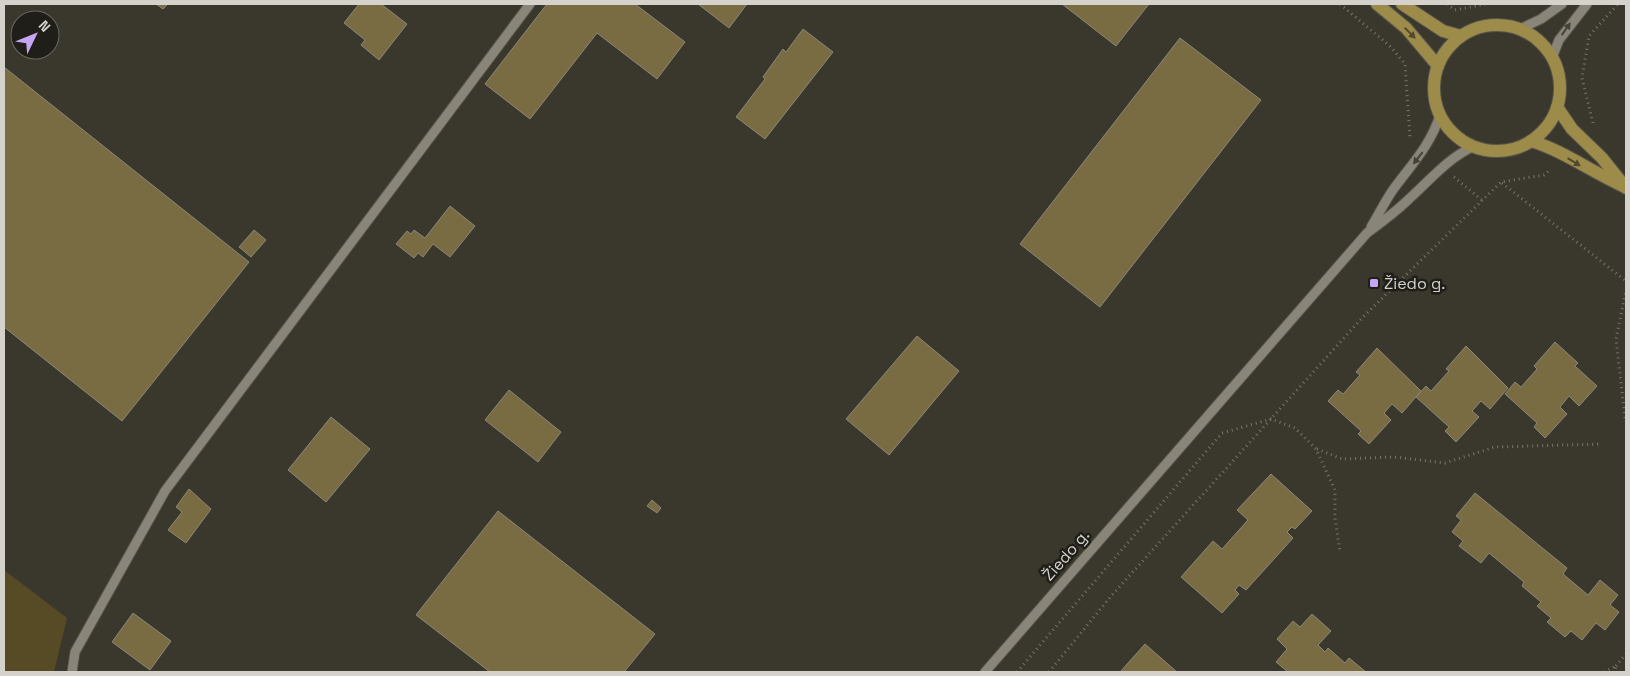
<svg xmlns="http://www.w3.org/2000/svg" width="1630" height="676" font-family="'Space Grotesk',sans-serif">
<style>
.green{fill:#574b25}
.building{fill:#796c43;stroke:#8b877b}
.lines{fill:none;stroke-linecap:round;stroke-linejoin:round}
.minor-casing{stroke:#57544b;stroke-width:11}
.major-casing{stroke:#57544b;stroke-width:14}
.path{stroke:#78756c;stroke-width:3;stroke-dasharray:1 4;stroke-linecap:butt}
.minor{stroke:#898578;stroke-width:9}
.major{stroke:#9d8b49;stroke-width:12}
.oneway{fill:#45423a}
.oneway2{fill:#524a2c}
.poi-dot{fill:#c5a7f1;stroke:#201e19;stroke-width:2}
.labels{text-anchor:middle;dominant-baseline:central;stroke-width:5;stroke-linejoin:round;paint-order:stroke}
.poi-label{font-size:16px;fill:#d4d2cb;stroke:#201e19;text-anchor:start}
.street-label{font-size:16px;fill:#d4d2cb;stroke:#201e19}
</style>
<rect width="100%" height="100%" fill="#3a372c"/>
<path class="green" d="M4,570L67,618L54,672H4Z"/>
<g class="building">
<path d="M156,4H168L163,9Z"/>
<path d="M359,4H381L407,24L379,60L361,45L365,40L344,23Z"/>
<path d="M547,4H635L685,42L657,79L597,33L530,119L485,84Z"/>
<path d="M698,4H747L729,28Z"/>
<path d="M1062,4H1149L1116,46Z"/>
<path d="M803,29L833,52L765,139L736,117L765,79L763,77L783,49L786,52Z"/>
<path d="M1180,38L1261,100L1100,307L1020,244Z"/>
<path d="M4,67L249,262L122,421L4,327Z"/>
<path d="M450,206L475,226L450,257L433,244L423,257L418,253L414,258L396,244L407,231L411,234L414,230L425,238Z"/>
<path d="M254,230L266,240L251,257L239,247Z"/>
<path d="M917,336L959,371L889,455L846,419Z"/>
<path d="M1555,342L1578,363L1575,366L1597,386L1579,406L1569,396L1560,407L1567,414L1545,438L1534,427L1537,423L1505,394L1515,382L1521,387L1537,369L1534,366Z"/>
<path d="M1466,346L1508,388L1490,409L1481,401L1472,411L1479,417L1456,442L1445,431L1449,427L1416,397L1426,386L1431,391L1449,371L1446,369Z"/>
<path d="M1377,348L1421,391L1402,413L1392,404L1384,413L1391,420L1369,444L1358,434L1361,431L1328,401L1338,390L1343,394L1360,375L1356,372Z"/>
<path d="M509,390L561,432L538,462L485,420Z"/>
<path d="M331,417L370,449L326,502L288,470Z"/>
<path d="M1271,474L1312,511L1295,529L1292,527L1287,532L1293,538L1246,590L1239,585L1235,590L1239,594L1222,613L1181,577L1213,541L1222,549L1248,520L1237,510Z"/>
<path d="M189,489L211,509L186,543L168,530L182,512L176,507Z"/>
<path d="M1475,493L1567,568L1563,574L1588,595L1600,580L1618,595L1610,605L1619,612L1605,630L1596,623L1582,640L1571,631L1565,637L1547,622L1551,618L1537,606L1541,602L1522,586L1524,582L1489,553L1481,563L1459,546L1463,541L1452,532L1461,520L1456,516Z"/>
<path d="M652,500L661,508L657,513L647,506Z"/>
<path d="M498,511L655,634L624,672H490L416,615Z"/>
<path d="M133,613L171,641L150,670L112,642Z"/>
<path d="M1312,614L1331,631L1318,645L1325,652L1328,648L1345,663L1349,658L1366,672H1288L1276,662L1287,649L1277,639L1293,621L1300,627Z"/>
<path d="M1145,644L1177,672H1120Z"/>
</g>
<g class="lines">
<defs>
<g id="minor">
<path d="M1520,29L1541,19L1562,4"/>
<path d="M1552,58L1559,40L1587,4"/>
<path d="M1371,227C1379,214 1386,199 1395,187C1413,163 1431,144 1440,115"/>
<path d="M72,672L75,652L165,491L530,4"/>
<path d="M985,672L1367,233C1382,222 1397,211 1410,198C1431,179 1447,159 1474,146"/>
</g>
<g id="major">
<path d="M1377,4L1406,28L1438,66"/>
<path d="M1402,4L1443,31L1461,36"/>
<circle cx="1497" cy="88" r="63"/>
<path d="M1557,107L1572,129L1602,158L1626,188"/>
<path d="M1531,141C1562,150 1592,172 1623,186"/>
</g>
</defs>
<use href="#minor" class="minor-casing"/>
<use href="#major" class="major-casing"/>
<g class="path">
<path d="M1340,4L1391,47L1405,64L1410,139"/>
<path d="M1447,4L1455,10L1486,4"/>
<path d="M1593,123L1582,78L1589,36L1618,4"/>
<path d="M1454,177L1483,201"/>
<path d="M1502,183L1626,281"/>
<path d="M1625,418L1616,339L1626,290"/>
<path d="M1317,449L1342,459L1394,457L1445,463L1495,447L1602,444"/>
<path d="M1616,666L1626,654"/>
<path d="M1017,672L1222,433L1271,419L1295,428L1316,449L1335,490V518L1340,552"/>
<path d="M1049,672L1112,595L1362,318L1501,182L1544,175L1551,169"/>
<path d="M1604,672L1616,666L1614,672"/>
</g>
<use href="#minor" class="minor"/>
<use href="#major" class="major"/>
</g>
<defs><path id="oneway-solid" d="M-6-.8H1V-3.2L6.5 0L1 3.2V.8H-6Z" transform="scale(1.25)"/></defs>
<g class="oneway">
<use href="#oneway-solid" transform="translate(1566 29) rotate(-55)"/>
<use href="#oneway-solid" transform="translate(1418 158) rotate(128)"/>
</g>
<g class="oneway2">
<use href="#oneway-solid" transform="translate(1410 33) rotate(45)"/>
<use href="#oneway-solid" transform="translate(1574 162) rotate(31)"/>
</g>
<rect class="poi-dot" x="1369" y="278" width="10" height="10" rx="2.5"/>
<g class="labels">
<g class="poi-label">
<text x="1384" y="283">Žiedo g.</text>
</g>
<g class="street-label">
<text transform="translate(1066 555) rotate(-49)">Žiedo g.</text>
</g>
</g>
<rect width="1630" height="676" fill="none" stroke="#d4d2cb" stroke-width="10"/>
<g transform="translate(35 35) rotate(47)"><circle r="24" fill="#201e19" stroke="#686660"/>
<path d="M0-4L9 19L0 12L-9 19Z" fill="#c5a7f1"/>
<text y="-8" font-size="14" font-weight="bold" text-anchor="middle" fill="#d4d2cb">N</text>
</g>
</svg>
